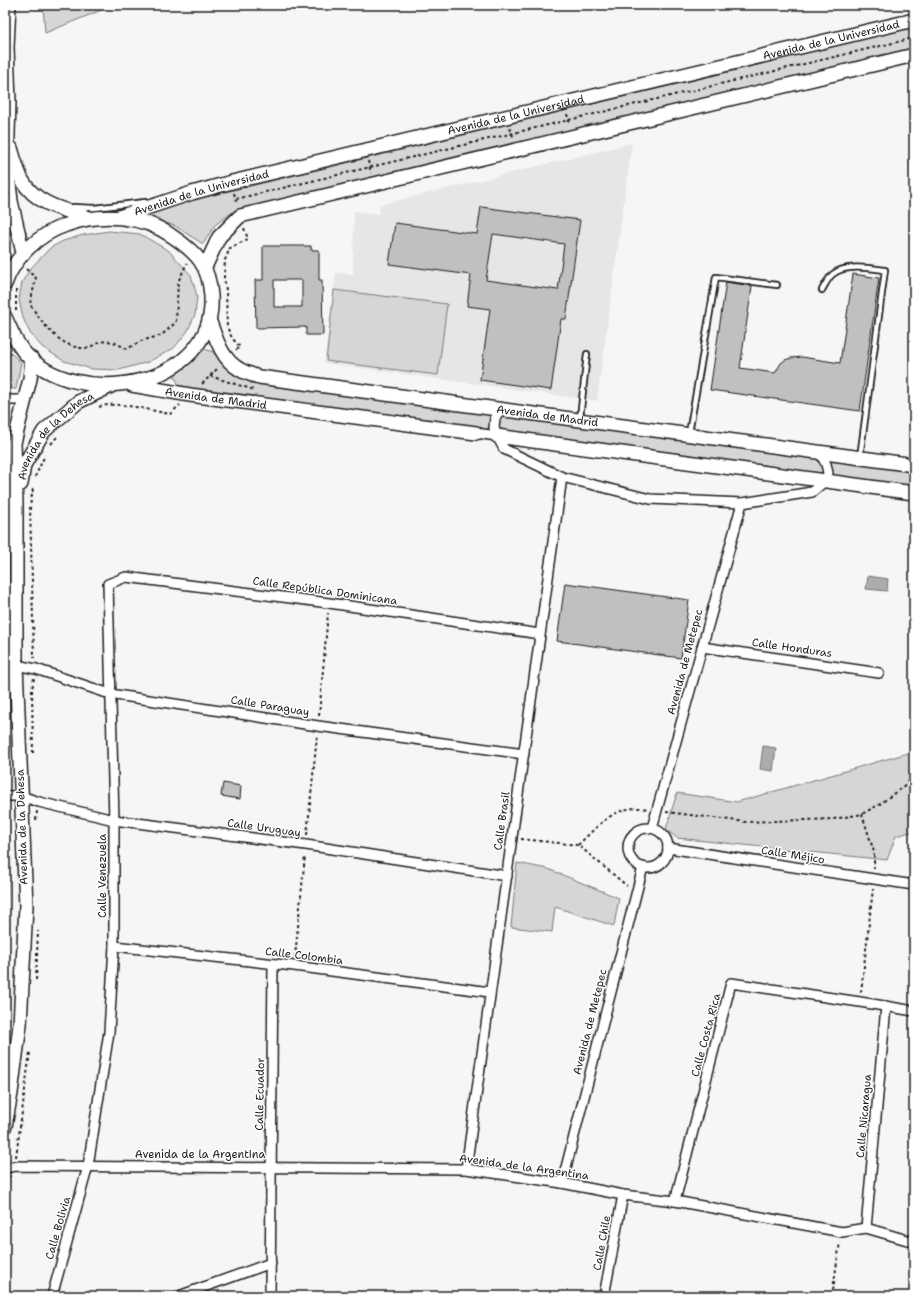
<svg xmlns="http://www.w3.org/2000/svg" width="919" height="1301" font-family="'Shantell Sans',sans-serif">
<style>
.built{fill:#e6e6e6}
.green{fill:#d6d6d6;stroke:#797979}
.water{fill:#acacac;stroke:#727272}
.building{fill:#c0c0c0;stroke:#1c1c1c;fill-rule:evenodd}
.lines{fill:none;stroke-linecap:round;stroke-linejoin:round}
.lane-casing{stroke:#1c1c1c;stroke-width:8}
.street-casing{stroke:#1c1c1c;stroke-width:12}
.secondary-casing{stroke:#1c1c1c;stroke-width:16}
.path{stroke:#1c1c1c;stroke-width:2;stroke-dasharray:3 3;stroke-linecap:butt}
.lane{stroke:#fff;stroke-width:4.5}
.street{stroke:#fff;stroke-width:9}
.secondary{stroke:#fff;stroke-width:13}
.labels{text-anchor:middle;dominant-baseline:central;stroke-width:3;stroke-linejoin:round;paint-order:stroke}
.street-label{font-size:11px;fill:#1c1c1c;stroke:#fff}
</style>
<rect width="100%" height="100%" fill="#f6f6f6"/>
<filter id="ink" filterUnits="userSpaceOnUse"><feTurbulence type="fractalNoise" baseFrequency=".025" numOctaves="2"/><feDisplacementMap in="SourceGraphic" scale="8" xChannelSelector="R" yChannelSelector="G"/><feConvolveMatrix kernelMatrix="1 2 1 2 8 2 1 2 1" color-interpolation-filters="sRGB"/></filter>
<g filter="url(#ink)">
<path class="built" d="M632,143L597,401L324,363L336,273L353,274L354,211L379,214L380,205Z"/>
<g class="green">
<path d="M43,5H114L45,33Z"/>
<path d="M914,27V49L230,214L215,225L203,244L175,226L138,213Z"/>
<path d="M109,231L140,234L169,251L191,275L197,296L195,315L187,332L174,348L148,362L119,370L92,369L64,361L42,347L30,333L23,318L19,300L22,282L30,269L50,248L63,241L83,235Z"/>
<path d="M334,290L447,304L438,375L326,361Z"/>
<path d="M5,347L21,363L16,389H5Z"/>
<path d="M205,349L213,352L226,368L251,383L914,472V486L180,388L174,375Z"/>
<path d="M914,745V831L896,836L887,860L677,838L666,829L677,793L737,802L908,753Z"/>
<path d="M5,810L8,879L5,982Z"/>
<path d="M517,863L548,869L619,898L614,926L555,907L552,932L511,927Z"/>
</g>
<g class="water">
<path d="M868,576L888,579L887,591L866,589Z"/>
<path d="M763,746L776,748L773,771L760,769Z"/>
</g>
<g class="building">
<path d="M481,207L580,220L566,319H561L551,390L480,380L490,309L467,306L471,275L389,264L395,223L477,234ZM493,234L564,244L558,290L486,280Z"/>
<path d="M263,246H311V250H319V280H322L323,335H306V327L256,328L255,280H263ZM274,280H302V307H274Z"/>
<path d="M853,274L879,278L860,411L710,390L726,282L752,286L740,368L775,373L781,363L785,360L791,358L802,357L840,363Z"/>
<path d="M565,583L689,600L681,658L557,641Z"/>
<path d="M223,783L241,786L240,799L221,796Z"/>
</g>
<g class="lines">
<defs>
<g id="lane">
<path d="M73,207L94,208L145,202"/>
<path d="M822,290C825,285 828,278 833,274C845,264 870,268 885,270L860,457"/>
<path d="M580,418L587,354"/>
<path d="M689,433L716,277L777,285"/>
</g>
<g id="street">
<path d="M5,400H24"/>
<path d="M501,410L495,418L494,428L497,436L504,449L562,477L650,499L742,503L812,492L826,480L828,473L826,464L820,453"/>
<path d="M476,433L497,436"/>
<path d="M5,529H16"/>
<path d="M702,647L879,673"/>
<path d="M5,665H16L36,669L110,694L318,726L524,754"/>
<path d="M5,796H21L39,802L114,820L306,845L507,876"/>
<circle cx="648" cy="848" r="20"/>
<path d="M652,828L742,503"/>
<path d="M668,848L914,885"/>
<path d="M114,946L294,966L490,992"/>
<path d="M5,1168L15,1166L466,1169L562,1183L623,1195L675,1201L842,1232L866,1228L914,1242"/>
<path d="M466,1169L562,477"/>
<path d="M562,1183L643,867"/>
<path d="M675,1201L731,983L860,1002L914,1011"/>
<path d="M866,1228L886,1006"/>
<path d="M52,1296L88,1166L109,1032L114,946V820L108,584L126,577L329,603L540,634"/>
<path d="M179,1296L271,1263"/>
<path d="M270,1296L273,964"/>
<path d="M604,1296L623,1195"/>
</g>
<g id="secondary">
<path d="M9,5L7,47L9,102L7,166L11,201L23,253"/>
<path d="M11,148C14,158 17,170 22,180C36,205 65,210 90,218"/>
<path id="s1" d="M119,217L192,193L232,182L914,20"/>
<path d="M205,267L219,237L240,216L914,55"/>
<path d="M5,284C14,257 39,234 66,225C101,212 142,215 172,236C197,253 209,265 211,296C217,388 74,412 23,351C15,341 10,328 5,317"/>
<path id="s2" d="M210,322C216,339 222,359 239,369C245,373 252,375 259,377L914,465"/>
<path id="s3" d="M132,385L190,395L476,433"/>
<path d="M497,436L914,493"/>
<path id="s4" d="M21,484L24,465L44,431L78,402L111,386"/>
<path d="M5,1126L11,1093L20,1025L26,906L16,665V503L14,443L30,379L32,359"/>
</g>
</defs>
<use href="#lane" class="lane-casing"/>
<use href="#street" class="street-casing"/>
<use href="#secondary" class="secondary-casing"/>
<g class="path">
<path d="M567,114L570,125"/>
<path d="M510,128L514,139"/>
<path d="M368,161L371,173"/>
<path d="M234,193L237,204"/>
<path d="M236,199L914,38"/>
<path d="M26,269L36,278L30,304C42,323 61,350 87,348C91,347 95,344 98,343C109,338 118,344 127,349L141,341L162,335L176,322L178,282L187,263"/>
<path d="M16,290V311"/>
<path d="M236,350L240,347L232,338L227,327L226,290L224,277L225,260L230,248L248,239L244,228"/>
<path d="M210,376L254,390"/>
<path d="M202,384L219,367"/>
<path d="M99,407C115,400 152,411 170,414L180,405"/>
<path d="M51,444L57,437"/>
<path d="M35,477L45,455"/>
<path d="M33,489L30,506L34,658"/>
<path d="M319,716L328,613"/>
<path d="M33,753L32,690L34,678"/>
<path d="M666,812L746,822L834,819L862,814L880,804L914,778"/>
<path d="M862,814L874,852V869"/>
<path d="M36,820L37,811"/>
<path d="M307,835L317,736"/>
<path d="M521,839L578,845L627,886"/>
<path d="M578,845C599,825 616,803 648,809"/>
<path d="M295,957L305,856"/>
<path d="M36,980L38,931"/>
<path d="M861,992L873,889"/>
<path d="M16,1157L30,1052"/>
<path d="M5,1188L10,1176"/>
<path d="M832,1296L840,1242"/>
</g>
<use href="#lane" class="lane"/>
<use href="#street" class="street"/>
<use href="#secondary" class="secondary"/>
</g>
</g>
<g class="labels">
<g class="street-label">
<text stroke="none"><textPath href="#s1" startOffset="734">Avenida de la Universidad</textPath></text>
<text stroke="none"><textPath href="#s1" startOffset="410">Avenida de la Universidad</textPath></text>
<text stroke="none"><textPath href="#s1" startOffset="86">Avenida de la Universidad</textPath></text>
<text stroke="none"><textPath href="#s3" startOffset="85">Avenida de Madrid</textPath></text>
<text stroke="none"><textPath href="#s2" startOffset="369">Avenida de Madrid</textPath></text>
<text stroke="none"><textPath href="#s4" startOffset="62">Avenida de la Dehesa</textPath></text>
<text transform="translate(325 591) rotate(8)">Calle República Dominicana</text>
<text transform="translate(792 648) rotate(8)">Calle Honduras</text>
<text transform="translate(685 662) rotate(-75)">Avenida de Metepec</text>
<text transform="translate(270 706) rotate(9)">Calle Paraguay</text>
<text transform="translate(502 821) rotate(-82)">Calle Brasil</text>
<text transform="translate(22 827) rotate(-92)">Avenida de la Dehesa</text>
<text transform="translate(264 828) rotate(8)">Calle Uruguay</text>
<text transform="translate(793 855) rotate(9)">Calle Méjico</text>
<text transform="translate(102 876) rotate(-90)">Calle Venezuela</text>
<text transform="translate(304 956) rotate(7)">Calle Colombia</text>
<text transform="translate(590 1022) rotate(-76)">Avenida de Metepec</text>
<text transform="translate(706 1035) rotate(-75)">Calle Costa Rica</text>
<text transform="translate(260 1094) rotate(-89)">Calle Ecuador</text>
<text transform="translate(864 1116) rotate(-85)">Calle Nicaragua</text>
<text x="200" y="1154">Avenida de la Argentina</text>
<text transform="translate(524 1167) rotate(8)">Avenida de la Argentina</text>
<text transform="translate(58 1228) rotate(-74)">Calle Bolivia</text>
<text transform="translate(602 1243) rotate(-80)">Calle Chile</text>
</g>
</g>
<rect width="919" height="1301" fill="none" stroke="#fff" stroke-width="20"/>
<rect x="10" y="10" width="899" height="1281" fill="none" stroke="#1c1c1c" stroke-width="1.5" filter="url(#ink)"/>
</svg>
